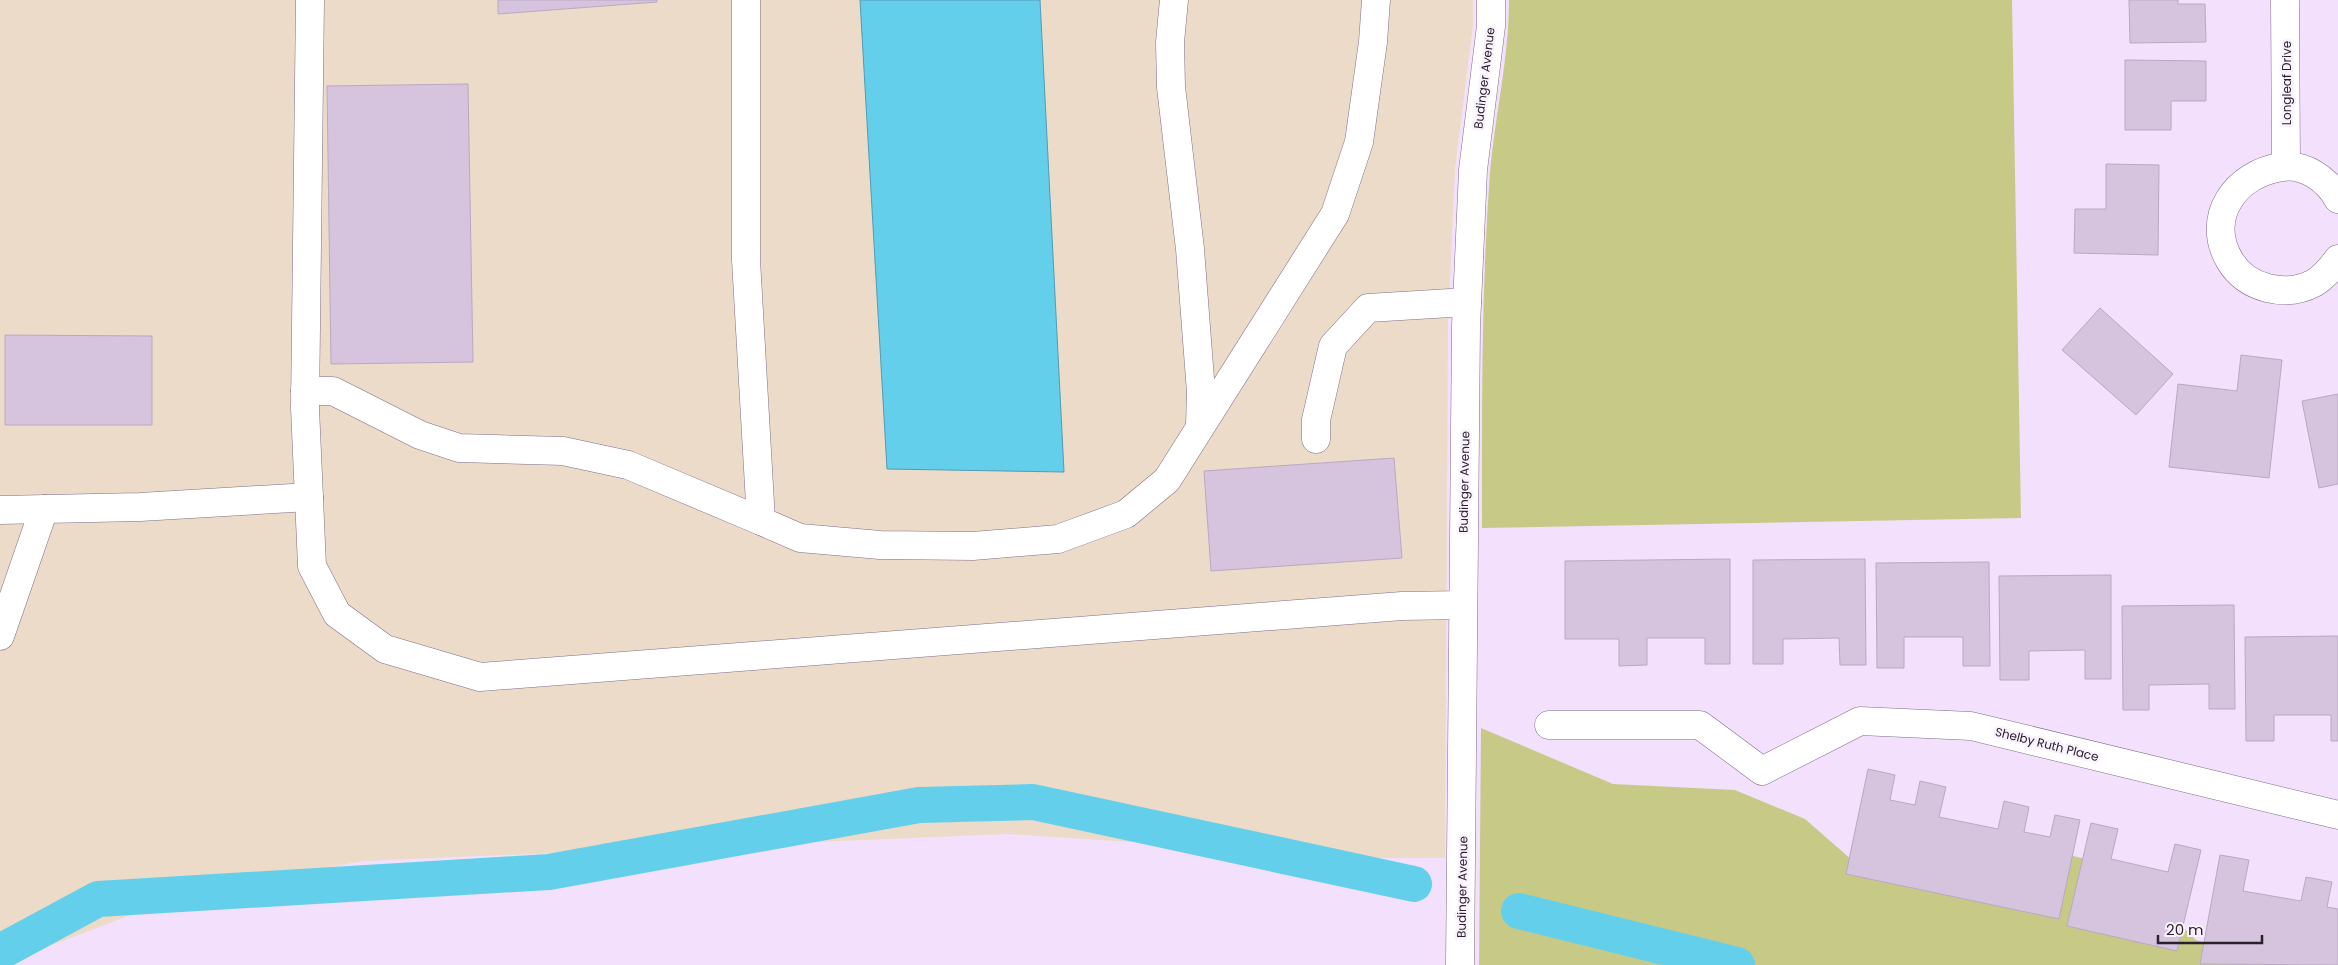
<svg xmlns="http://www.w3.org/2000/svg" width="2338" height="965" font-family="Poppins,sans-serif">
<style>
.commercial{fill:#ecdbc9}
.green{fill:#c7ca87}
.water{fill:#64cfea;stroke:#529bb1}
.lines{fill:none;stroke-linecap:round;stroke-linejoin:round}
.canal{stroke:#64cfea;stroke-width:36}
.building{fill:#d6c3de;stroke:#baa8c2}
.minor-casing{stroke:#7f6e86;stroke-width:29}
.minor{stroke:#fff;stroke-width:28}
.labels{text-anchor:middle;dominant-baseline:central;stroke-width:5;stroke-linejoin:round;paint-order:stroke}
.street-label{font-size:12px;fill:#29222c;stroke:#faf2fd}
</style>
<rect width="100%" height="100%" fill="#f3e0fc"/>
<path class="commercial" d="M0,0H860L887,468L1063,472L1040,0H1473V25L1455,169L1448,325L1445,858H1378L1007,834L364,861L188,893L0,965Z"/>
<g class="green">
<path d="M1509,0H2012L2021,518L1482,528C1482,410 1481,291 1490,173C1495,115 1509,58 1509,0Z"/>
<path d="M1481,728L1613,784L1735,790L1805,819L1852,860L2020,842L2085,859L2149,894L2196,940L2279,965H1479Z"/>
</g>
<path class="water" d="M860,0H1040L1064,472L887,469Z"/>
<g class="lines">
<g class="canal">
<path d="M1519,911L1737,965"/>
<path d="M0,952L98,899L549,872L919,805L1033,802L1414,884"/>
</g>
</g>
<g class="building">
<path d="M498,0H657V2L498,14Z"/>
<path d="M2129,0H2178V4H2205L2206,42L2130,43Z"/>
<path d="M2125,60L2206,61V101H2171V130H2125Z"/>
<path d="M468,84L473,362L331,364L327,86Z"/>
<path d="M2106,164L2159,165L2158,255L2074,253L2075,209H2106Z"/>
<path d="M2100,308L2173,374L2136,415L2062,350Z"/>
<path d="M5,335L152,336V425H5Z"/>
<path d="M2241,355L2282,360L2269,478L2169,467L2178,384L2237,391Z"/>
<path d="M2338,394V484L2319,488L2302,401Z"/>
<path d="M1394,458L1402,558L1211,571L1204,471Z"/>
<path d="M1730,559V664H1705V638H1647V665L1619,666V639H1565V561Z"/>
<path d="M1865,559L1866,665H1840L1839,638L1783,639V664H1753V560Z"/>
<path d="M1989,562L1990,666H1963V637H1904V668H1877L1876,563Z"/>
<path d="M2111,575V679H2085V650L2029,651V680H2000L1999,576Z"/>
<path d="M2234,605L2235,709H2209V684L2149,685V710H2123L2122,606Z"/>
<path d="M2338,636V741H2331V715H2274V741H2246L2245,637Z"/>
<path d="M1868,769L1895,775L1890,800L1915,805L1920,781L1946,787L1939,817L1998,829L2004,801L2029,807L2024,832L2050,837L2055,815L2080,820L2059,919L1846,874Z"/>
<path d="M2091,823L2118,829L2111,859L2168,872L2175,844L2201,850L2177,951L2067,926Z"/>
<path d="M2220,855L2249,860L2243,891L2301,901L2306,877L2332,882L2327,907L2338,909V965L2200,964Z"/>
</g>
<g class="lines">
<defs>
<g id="minor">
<path d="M310,0L305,408L312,566L337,614L385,649L480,677L1402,606L1463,605"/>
<path d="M746,0V260L761,521L800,538L880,545L973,546L1058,539L1126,514L1167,480L1335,214L1359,142L1373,42L1376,0"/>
<path d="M1174,0L1170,42L1171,87L1190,249L1201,392L1200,426"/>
<path d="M2285,0L2286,166"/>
<path d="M2338,199C2327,179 2305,164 2282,167C2236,173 2204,217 2230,261C2247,289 2286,298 2314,283C2324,277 2331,269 2338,259"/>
<path d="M305,391H333L420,435L459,448L563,451L628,465L761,521"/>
<path d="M1316,439V420L1333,346L1368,308L1467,302"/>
<path d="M0,510L140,507L309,497"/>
<path d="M0,636L44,509"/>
<path d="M1549,725H1700L1762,771L1860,721L1971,726L2338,815"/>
<path d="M1460,965L1466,326L1473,170L1491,26V0"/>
</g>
</defs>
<use href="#minor" class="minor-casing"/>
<use href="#minor" class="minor"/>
</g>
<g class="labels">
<g class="street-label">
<text transform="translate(1484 78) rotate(-83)">Budinger Avenue</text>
<text transform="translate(2286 83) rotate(-90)">Longleaf Drive</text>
<text transform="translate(1464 482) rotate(-89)">Budinger Avenue</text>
<text transform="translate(2047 744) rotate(14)">Shelby Ruth Place</text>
<text transform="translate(1462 887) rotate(-89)">Budinger Avenue</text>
</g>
</g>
<path d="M2158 935v8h104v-8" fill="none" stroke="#29222c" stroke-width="2.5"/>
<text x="2166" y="935" font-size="15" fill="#29222c" stroke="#faf2fd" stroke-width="4" paint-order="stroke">20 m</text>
</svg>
